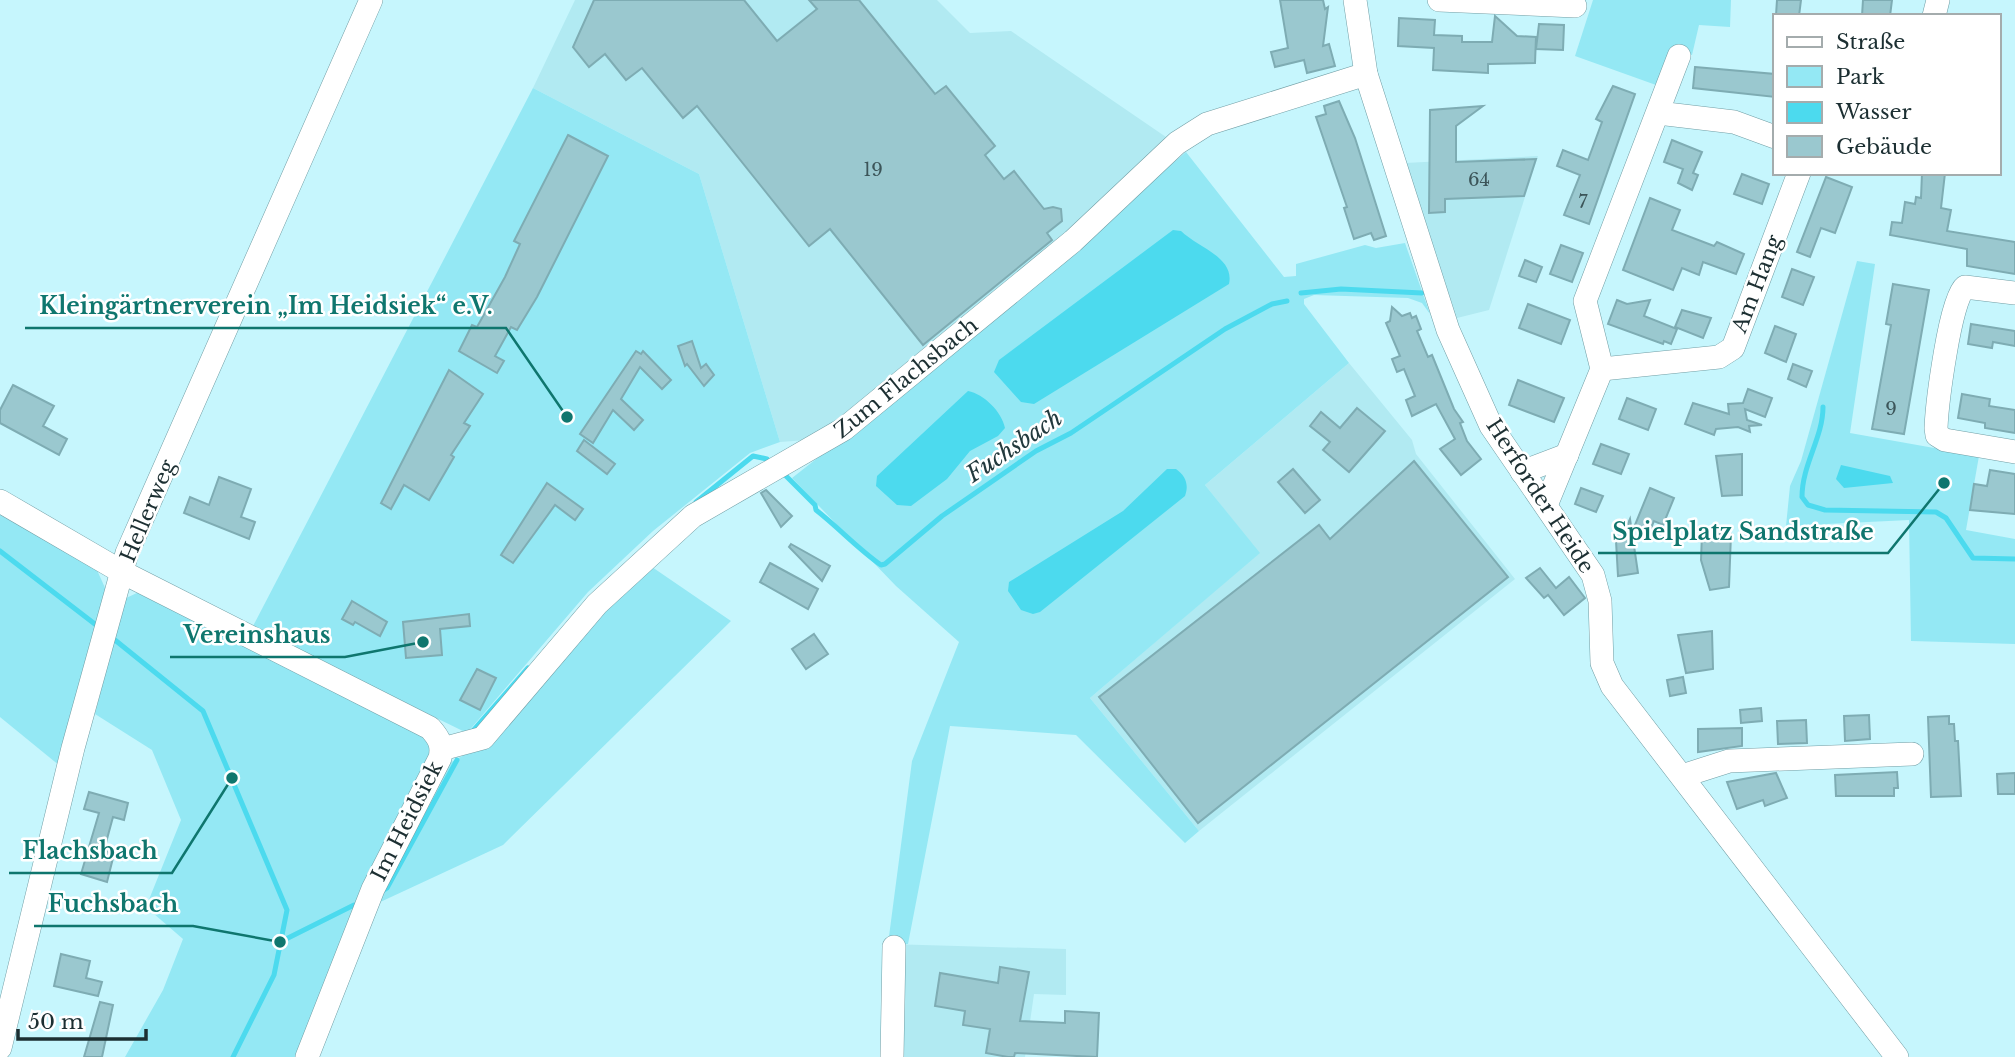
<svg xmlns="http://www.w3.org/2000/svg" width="2015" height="1057" font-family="'Libre Baskerville',serif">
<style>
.built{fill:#b1eaf2}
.green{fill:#94e8f4}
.water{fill:#4cdaee}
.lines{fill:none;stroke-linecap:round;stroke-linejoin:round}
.stream{stroke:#4cdaee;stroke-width:5}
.building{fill:#9ac8cf;stroke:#7eacb3;stroke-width:2}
.minor-casing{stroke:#719ea5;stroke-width:24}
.minor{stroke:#fff;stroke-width:23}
.labels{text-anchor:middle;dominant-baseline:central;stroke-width:5;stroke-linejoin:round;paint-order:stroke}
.number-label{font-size:18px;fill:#3c5559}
.street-label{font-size:21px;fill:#1c2f32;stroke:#fff}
.water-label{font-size:23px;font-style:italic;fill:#233a3e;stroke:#fff}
.leader{fill:none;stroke:#0f766e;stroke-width:2.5}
.callout-dot{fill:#0f766e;stroke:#fff;stroke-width:2.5}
.callout-label{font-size:23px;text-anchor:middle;font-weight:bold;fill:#0f766e;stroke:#fff;stroke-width:5;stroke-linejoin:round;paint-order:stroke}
</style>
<rect width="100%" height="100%" fill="#c6f6fd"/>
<g class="built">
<path d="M575,0H937L970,33L1011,31L1166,137L1069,235L820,439L780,442L699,174L533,88Z"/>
<path d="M1538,156L1489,310L1457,318L1405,163Z"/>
<path d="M1349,363L1412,440L1416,454L1515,579L1199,831L1090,698L1259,553L1205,485Z"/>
<path d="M888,944L1066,949V995L1034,994L1025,1057H885Z"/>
</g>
<g class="green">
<path d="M1593,0H1731L1730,27L1699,25L1692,55L1668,53L1656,85L1575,56Z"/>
<path d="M533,88L699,174L780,442L750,453L653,531L588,592L467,733L252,628Z"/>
<path d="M1186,152L1284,277L1296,276V264L1365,245L1376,248L1405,243L1430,314L1422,303L1408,298L1314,295L1304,299V304L1349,363L1205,485L1260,553L1090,698L1199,831L1185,843L1076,735L950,726L908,944H888L912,761L959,642L896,586L792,478L958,348Z"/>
<path d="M1857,261L1875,264L1850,433L1979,456L1966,530L2015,539V644L1911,641L1909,520L1786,526L1790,486L1801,461Z"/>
<path d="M0,515L96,568L106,590L60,766L0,717Z"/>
<path d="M652,567L731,621L503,845L376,904L448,764L487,742L581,634Z"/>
<path d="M139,592L429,737L430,770L301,1057H125L163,990L183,939L146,907L181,820L152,750L95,714L124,599Z"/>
</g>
<g class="water">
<path d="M1173,230L1181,231C1197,247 1235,257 1229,284L1034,404L1021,402L994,372L999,360Z"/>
<path d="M968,391C984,394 1002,412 1005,428L998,436L970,451L947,479L911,506L897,505L876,486L877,476Z"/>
<path d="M1841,465L1890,476L1893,483L1844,488L1836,479Z"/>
<path d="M1167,469H1176C1186,476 1189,485 1185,496L1040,612L1033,614L1021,610L1008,591L1009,582L1123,511Z"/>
</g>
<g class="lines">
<g class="stream">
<path d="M1301,293L1341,289L1422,293"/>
<path d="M1823,407C1823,438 1802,464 1802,497L1808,505L1825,510L1936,512L1946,518L1973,558L2015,559"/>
<path d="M786,476L815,505L816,510C839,528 857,548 881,565L885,564L942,516L1036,451L1071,433L1225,329L1272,304L1287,301"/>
<path d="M696,502L753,456L767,459"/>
<path d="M0,551L100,628"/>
<path d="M110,636L203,711L287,910L274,975L233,1057"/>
<path d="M472,732L528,668"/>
<path d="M381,892L387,888L457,760"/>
<path d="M280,942L354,905"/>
</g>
</g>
<g class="building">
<path d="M594,0H744L777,41L817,9L809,0H859L935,94L946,86L995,146L985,155L1004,179L1014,171L1044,209L1053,207L1061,209L1062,221L1047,233L1052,240L923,345L830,229L809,246L697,106L683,118L642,68L626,80L605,54L589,67L573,47Z"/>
<path d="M1280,0H1323L1325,9L1328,7L1323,46L1329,44L1335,66L1307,73L1304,60L1275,67L1271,52L1288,48Z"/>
<path d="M1777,0H1801L1799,16L1776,15Z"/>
<path d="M1863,0H1892L1890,16H1862Z"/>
<path d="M1495,16L1517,36L1536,37L1535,63L1488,64V73L1433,70L1434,48L1398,46L1399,18L1435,20L1434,35L1462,36V42H1492Z"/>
<path d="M1539,24L1564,25L1563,50L1536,49Z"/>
<path d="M1695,67L1775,74V97L1693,88Z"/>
<path d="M1613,86L1635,94L1589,224L1564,215L1580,175L1557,166L1563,150L1588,160L1602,122L1596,119Z"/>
<path d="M1339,101L1355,138L1386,236L1374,240L1371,233L1354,239L1344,208L1347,207L1316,117L1326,114L1324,106Z"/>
<path d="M1483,106L1456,126V162L1536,159L1524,196L1445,199V212L1429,213L1430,110Z"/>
<path d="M568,135L608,156L537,297L517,330L511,327L495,356L504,361L497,373L459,351L472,325L477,327L505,277L520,244L514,241Z"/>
<path d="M1672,140L1702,152L1693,173L1698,175L1692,190L1678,183L1683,169L1664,162Z"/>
<path d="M1922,173H1945L1941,208L1951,210L1947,231L2015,242V274L1967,266V249L1890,235L1892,222L1902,223L1905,202L1915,204L1916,197L1921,198Z"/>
<path d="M1742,174L1769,184L1762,204L1734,194Z"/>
<path d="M1826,177L1852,187L1835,233L1821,228L1810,257L1797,252Z"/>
<path d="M1650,198L1680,210L1672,230L1714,246L1717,242L1744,254L1736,274L1703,262L1699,275L1682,268L1673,290L1623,270Z"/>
<path d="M1561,245L1583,253L1572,282L1550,274Z"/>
<path d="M1525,260L1542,267L1536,282L1519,276Z"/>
<path d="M1792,269L1814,277L1803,305L1782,297Z"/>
<path d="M1893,284L1929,290L1904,434L1872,429L1891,325L1886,324Z"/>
<path d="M1617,300L1627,304L1650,300L1644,316L1677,329L1671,344L1664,341L1663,344L1608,324Z"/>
<path d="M1528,304L1570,320L1561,344L1519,328Z"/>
<path d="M1392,307L1402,316L1410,313L1412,318L1416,316L1421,329L1417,331L1428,357L1432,355L1454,409L1463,422L1460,423L1467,441L1481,459L1461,475L1440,449L1455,439L1436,404L1412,416L1406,400L1415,396L1404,369L1397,372L1392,359L1400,356L1386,323L1390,321Z"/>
<path d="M1682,310L1711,318L1703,338L1675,327Z"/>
<path d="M1971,324L2015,331V346L1993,342L1992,348L1968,344Z"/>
<path d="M1775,326L1796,334L1786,362L1765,353Z"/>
<path d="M692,341L701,368L706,364L714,375L704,386L687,364L685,366L678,346Z"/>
<path d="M636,351L641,354L643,351L671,380L662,389L640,367L621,399L643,420L634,430L613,410L593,443L580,434Z"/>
<path d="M1793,364L1812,371L1806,387L1788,379Z"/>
<path d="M449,370L483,394L464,423L470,426L451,455L454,457L429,500L404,485L391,509L381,503Z"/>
<path d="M1518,380L1564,398L1554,422L1509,405Z"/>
<path d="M13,385L54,406L43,426L67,439L59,455L0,423V410Z"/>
<path d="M1748,389L1772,398L1765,417L1745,409L1747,420L1762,425L1749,426L1750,432L1738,427L1716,429L1714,435L1685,424L1693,403L1729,414L1728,404L1743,403Z"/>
<path d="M1962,394L1990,399L1989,406L2015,410V433L1985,428V423L1958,418Z"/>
<path d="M1627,398L1656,409L1648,430L1619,419Z"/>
<path d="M1357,408L1385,431L1349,472L1323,450L1330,442L1310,426L1321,412L1340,428Z"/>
<path d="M584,440L615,464L607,474L577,451Z"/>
<path d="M1601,444L1629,454L1621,474L1593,464Z"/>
<path d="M1742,454V495L1722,496L1716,456Z"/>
<path d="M1414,461L1508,577L1198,823L1099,697L1319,525L1330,539Z"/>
<path d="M1293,469L1320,500L1305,513L1278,482Z"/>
<path d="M1990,470L2015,474V514L1970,510L1974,484L1987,486Z"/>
<path d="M219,477L251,489L241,517L255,522L249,539L184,513L190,497L209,505Z"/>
<path d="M547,483L583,509L575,520L555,505L513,563L501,555Z"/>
<path d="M1581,488L1603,496L1596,512L1575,504Z"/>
<path d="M1650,488L1674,498L1663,525L1654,521L1650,531L1635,525Z"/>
<path d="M766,490L792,516L781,527L761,493Z"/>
<path d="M1630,519L1638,573L1618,576L1616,541L1621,540Z"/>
<path d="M1702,533L1731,534L1729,587L1710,590L1701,560Z"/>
<path d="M791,544L830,566L822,581L789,547Z"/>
<path d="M770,563L818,589L808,609L760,582Z"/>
<path d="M1540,568L1556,588L1569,577L1585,598L1564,615L1548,595L1544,598L1526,578Z"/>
<path d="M352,601L387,622L380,636L355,622L353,625L342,619Z"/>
<path d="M469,614L470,626L440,629L442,655L406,658L403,622Z"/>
<path d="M1712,631L1713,669L1686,673L1678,635Z"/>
<path d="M814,634L828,654L806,669L792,649Z"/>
<path d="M477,669L496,678L480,710L460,700Z"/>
<path d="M1683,677L1686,693L1670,696L1667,680Z"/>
<path d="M1761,708L1762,721L1741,723L1740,710Z"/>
<path d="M1869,715L1870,739L1845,741L1844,716Z"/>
<path d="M1949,716V724H1954L1955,741H1958L1961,796L1931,797L1928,717Z"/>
<path d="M1806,720L1807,743L1778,744L1777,721Z"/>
<path d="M1742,728V746L1698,752V729Z"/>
<path d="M1897,772L1898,788H1894V796H1836L1835,775Z"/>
<path d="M1776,773L1787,798L1765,806L1763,800L1737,809L1727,782Z"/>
<path d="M2015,773V794H1998L1997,774Z"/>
<path d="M89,792L128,803L124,820L113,817L104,850L114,854L107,882L81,874L99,813L84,809Z"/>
<path d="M61,954L90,961L86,978L102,982L98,996L54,986Z"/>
<path d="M1000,967L1029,972L1020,1021L1065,1023V1011L1099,1013L1097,1057L1015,1053L1014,1057H1008L986,1053L990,1029L963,1025L965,1011L935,1006L940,973L998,983Z"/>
<path d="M100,1002L113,1005L102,1057H84Z"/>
</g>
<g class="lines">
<defs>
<g id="minor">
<path d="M1355,0L1366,74L1448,330L1491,426L1593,575L1600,601L1602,663L1612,686L1897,1057"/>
<path d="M1439,0L1575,6"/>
<path d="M1934,16L1938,0"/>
<path d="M1658,113L1734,122L1775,137"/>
<path d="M2015,293L1965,287C1950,298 1937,405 1936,428L1937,435L1945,440L2015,452"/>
<path d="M1602,369L1719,357L1733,348L1799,173"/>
<path d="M1522,472L1567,455"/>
<path d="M0,501L122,572L430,728C439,738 443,745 440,758L373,889L307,1057"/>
<path d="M1547,503L1602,369L1585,301L1679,56"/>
<path d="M442,749L483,738L597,604L693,516L844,429L1073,241L1177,143L1207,124L1366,74"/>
<path d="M1682,776L1729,761L1912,754"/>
<path d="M0,1048L73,748L127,553L371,0"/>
<path d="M892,1057L894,947"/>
</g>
</defs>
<use href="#minor" class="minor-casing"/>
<use href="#minor" class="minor"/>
</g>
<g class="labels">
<g class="number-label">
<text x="873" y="170">19</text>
<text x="1479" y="180">64</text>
<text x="1583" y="202">7</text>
<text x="1891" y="409">9</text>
</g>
<g class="street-label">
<text transform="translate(1757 284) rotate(-69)">Am Hang</text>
<text transform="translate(906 378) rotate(-39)">Zum Flachsbach</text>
<text transform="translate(1540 496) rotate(57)">Herforder Heide</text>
<text transform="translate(148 511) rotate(-67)">Hellerweg</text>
<text transform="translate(407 821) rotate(-63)">Im Heidsiek</text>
</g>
<g class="water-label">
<text transform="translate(1014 446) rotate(-34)">Fuchsbach</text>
</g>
</g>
<path class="leader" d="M567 417L506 328H25M1944 483L1888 553H1598M423 642L345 657H170M232 778L172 873H9M280 942L193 926H34"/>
<g class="callout-dot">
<circle cx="567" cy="417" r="7"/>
<circle cx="1944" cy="483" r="7"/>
<circle cx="423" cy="642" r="7"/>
<circle cx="232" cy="778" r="7"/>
<circle cx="280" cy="942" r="7"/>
</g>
<g class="callout-label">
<text x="266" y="314">Kleingärtnerverein „Im Heidsiek“ e.V.</text>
<text x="1743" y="540">Spielplatz Sandstraße</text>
<text x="257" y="643">Vereinshaus</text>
<text x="90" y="859">Flachsbach</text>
<text x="113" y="912">Fuchsbach</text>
</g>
<rect x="1773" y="14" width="228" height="161" fill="#ffffff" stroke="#a4acad" stroke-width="2"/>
<rect x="1787" y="37" width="35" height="10" fill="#ffffff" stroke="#a4acad" stroke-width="2"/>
<text x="1836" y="49" font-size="21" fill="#1c2f32">Straße</text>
<rect x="1787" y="66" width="35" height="21" fill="#94e8f4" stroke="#a4acad" stroke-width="2"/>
<text x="1836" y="84" font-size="21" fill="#1c2f32">Park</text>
<rect x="1787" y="102" width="35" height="21" fill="#4cdaee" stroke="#a4acad" stroke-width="2"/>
<text x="1836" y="119" font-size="21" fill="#1c2f32">Wasser</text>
<rect x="1787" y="136" width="35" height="21" fill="#9ac8cf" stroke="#a4acad" stroke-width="2"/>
<text x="1836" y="154" font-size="21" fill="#1c2f32">Gebäude</text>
<path d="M18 1029v10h128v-10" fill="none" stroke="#1c2f32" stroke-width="3.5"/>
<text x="28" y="1029" font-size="21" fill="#1c2f32" stroke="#ffffff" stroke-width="5" paint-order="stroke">50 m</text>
</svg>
